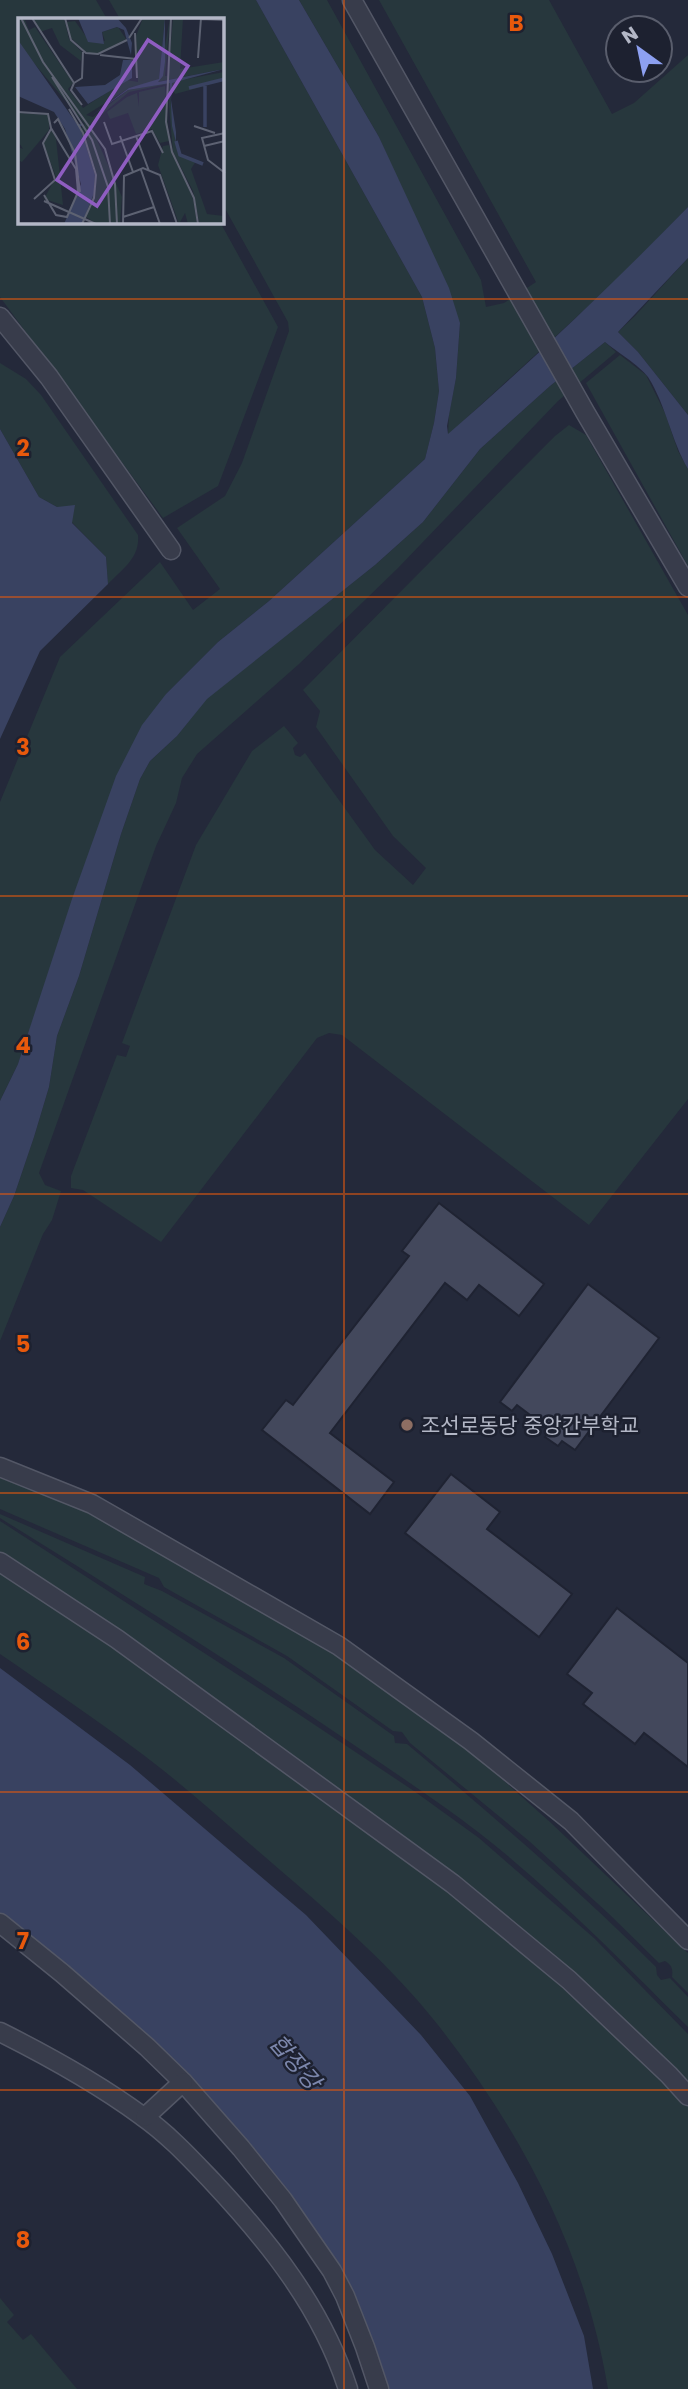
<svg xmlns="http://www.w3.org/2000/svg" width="688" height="2389" font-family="Poppins,'Noto Sans KR',sans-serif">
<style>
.green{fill:#27373d}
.water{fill:#394261}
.building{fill:#43485c;stroke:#1f2332;stroke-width:2}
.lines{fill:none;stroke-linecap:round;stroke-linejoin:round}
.minor-casing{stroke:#535766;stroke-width:21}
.minor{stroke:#383c4b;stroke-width:18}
.grid{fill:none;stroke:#e8590c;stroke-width:2;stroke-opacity:0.55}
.education-dot{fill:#8d6e63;stroke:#1d2130;stroke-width:2.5}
.labels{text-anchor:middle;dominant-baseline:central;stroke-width:5;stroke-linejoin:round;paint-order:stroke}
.poi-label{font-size:21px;fill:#b3b7c6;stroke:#1d2130;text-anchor:start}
.water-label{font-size:23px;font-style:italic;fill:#7c87ac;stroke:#1d2130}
.inset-river{fill:none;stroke:#394261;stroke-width:3.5}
.inset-road{fill:none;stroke:#5d6272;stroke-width:2}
.view{fill:#8f5dc1;fill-opacity:0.15;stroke:#8f5dc1;stroke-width:3.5}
.inset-edge{fill:none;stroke:#b3b7c6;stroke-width:3.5}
.grid-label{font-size:23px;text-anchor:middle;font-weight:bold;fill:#e8590c;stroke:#1d2130;stroke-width:5;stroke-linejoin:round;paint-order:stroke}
</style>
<rect width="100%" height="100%" fill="#24293a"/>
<g class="green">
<path d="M0,0H96L107,19H19V222H220L278,327L218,486L163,518L0,297Z"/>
<path d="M109,0H256L422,297L435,348L439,391L434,423L425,459L269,601L218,642L166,694L18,1064L0,1101V802L60,657L160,562L193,610L220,589L177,528L225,496L242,463L289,331L288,322L222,203V19H120Z"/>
<path d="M299,0H327L481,280L486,307L504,303L536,282L379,0H549L612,114L634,103L688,55V207L618,279L448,435L449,414L456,378L460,323L379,137Z"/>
<path d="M688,258V415L638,352L618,332L635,316Z"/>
<path d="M605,342L616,352L558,401L398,568L299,664L197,754L182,778L176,803L156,846L39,1173L45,1185L61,1191L52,1220L43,1234L0,1341V1227L14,1196L34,1137L49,1087L57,1036L79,976L121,834L140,779L150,761L177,736L206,699L375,565L423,522L480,449L550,386Z"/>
<path d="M620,355L646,375L665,413L678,451L688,469V566L586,383Z"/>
<path d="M0,363L26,379L41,395L138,535C140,558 123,568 108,584L106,557L57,507L39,497L0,429Z"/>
<path d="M569,425L586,435L688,615V1099L589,1225L342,1035L329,1033L317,1038L161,1242L83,1190L71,1188V1176L117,1055L126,1057L130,1046L122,1043L196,845L252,751L284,726L298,743L293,748L295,755L300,757L305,753L375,850L413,885L426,868L393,836L316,727L320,711L303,690L555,436Z"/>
<path d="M0,1476L86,1510L293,1626L398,1696L466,1747L550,1822L688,1953V1993L672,1977C673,1969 672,1965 665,1961L659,1963L608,1913L529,1841L410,1743L402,1732L393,1731L287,1656L164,1587L159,1578L0,1509Z"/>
<path d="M0,1514L145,1577L144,1584L162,1591L284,1658L394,1736L395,1743L407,1744C493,1816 577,1888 656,1967L657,1975L661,1980L670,1978L688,1997V2027C620,1960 554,1891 478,1832C439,1802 398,1775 357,1747C240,1667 120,1593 0,1518Z"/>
<path d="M0,1521L300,1715L414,1791L479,1838L594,1938L688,2034V2087L455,1879L321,1776L120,1633L0,1556Z"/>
<path d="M0,1574C62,1611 121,1653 180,1694C255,1747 330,1800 403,1856C500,1932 607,2013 688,2107V2389H608C585,2252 523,2134 438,2025C390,1964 330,1913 272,1863C226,1824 182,1783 134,1748C90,1715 45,1685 0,1654Z"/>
<path d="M0,2298L14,2315L7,2322L23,2340L31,2334L77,2389H0Z"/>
</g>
<g class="water">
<path d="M256,0H299L379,137L449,288L460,323L456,378L447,426L448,434C531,362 611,286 688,207V258L618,332L638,352L688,415V469C671,440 666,405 648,377C640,366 616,351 605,342L550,386L480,449L423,522L375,565L207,699L177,736L150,761L140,779L121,834L79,976L57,1036L49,1087L34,1137L14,1196L0,1227V1101L18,1064L72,899L116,776L142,725L166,694L218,642L269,601L425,459L434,423L439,391L435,348L422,297Z"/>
<path d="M0,429L39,497L57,507L75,505L72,523L106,557L108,584L40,651L0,739Z"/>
<path d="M0,1668L130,1765L306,1915L421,2035L470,2096L518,2183L552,2254L584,2336L593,2389H383L343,2282L233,2134L0,1918Z"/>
</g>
<g class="building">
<path d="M439,1203L544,1284L519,1316L479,1285L467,1300L445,1283L330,1433L394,1482L370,1514L262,1430L286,1400L293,1405L409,1256L402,1251Z"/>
<path d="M588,1284L659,1338L575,1450L562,1441L558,1446L545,1437L550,1430L517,1405L512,1411L500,1402Z"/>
<path d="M451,1474L500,1512L487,1529L572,1594L539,1637L405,1533Z"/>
<path d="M617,1608L688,1663V1767L644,1733L635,1744L583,1704L592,1693L567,1674Z"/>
</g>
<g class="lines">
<defs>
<g id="minor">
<path d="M352,0L585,412L688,587"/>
<path d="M0,317L49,377L171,550"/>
<path d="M0,1467L92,1504L339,1646L471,1741L571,1821L688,1940"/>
<path d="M0,1562L117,1639L453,1884L569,1980L669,2075L688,2096"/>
<path d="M0,1923L62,1973L147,2047L183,2082L241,2148L283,2200L332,2271L345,2296L365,2347L379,2389"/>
<path d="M0,2032C50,2057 97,2083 142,2116C168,2134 191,2159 212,2181C270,2243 322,2308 348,2389"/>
<path d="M145,2117L183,2082"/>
</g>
</defs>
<use href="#minor" class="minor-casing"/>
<use href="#minor" class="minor"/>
</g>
<path class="grid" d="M344,0V2389M0,299H688M0,597H688M0,896H688M0,1194H688M0,1493H688M0,1792H688M0,2090H688"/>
<circle class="education-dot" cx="407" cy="1425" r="7"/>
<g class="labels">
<g class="poi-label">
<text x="421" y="1425">조선로동당 중앙간부학교</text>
</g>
<g class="water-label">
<text transform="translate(295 2062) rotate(49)">합장강</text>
</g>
</g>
<g transform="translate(18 18)">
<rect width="206" height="206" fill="#24293a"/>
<path d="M0,0H6L11,12L17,9L55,65L50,71L65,90L108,62L120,64L118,18L125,0H147L141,61L152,0L147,58H150L155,0H165L162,51L206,44V51L113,69L68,97L75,99L110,72L206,54V61L187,68L157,76L154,70L152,79L160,136L178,143L173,151L189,196L206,198V206L181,204L175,173L155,134L149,66L111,74L72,106L104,179L102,206H79L68,199L63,110L67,106L5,32L0,22ZM15,0H46L51,21L64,34L63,43L42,27L34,10L22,14ZM57,3L72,24L87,23L84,14L100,9L108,21L83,35H69L53,20L48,4ZM147,68L151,123L142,125L134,111L118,116L110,95L92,101L89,94L109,79L119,75L121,89V74ZM0,95L31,97V112L4,144L0,142V129L5,131L0,123ZM34,112L38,121L45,187L26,181L38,159L25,125ZM151,127L175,180L179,206H170L167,195L161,206L140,147L145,128Z" fill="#27373d"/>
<path d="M60,0H99L108,10L114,25L113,37L106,12L99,9L84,14L86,26L70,24ZM147,0V44L145,58L140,64L206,51L154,65L153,82L158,114V124L154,108L152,65L110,72L73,98L111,70L141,61ZM0,22L59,106H66L62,109L77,157L76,175L64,206H46L63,166L47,111L36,94L0,78ZM105,42H114V60L70,86L57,69L87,67L102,57Z" fill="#394261"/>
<path class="inset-river" d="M187,68V109M171,70L207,61M158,123L162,137L185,146"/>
<path class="inset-road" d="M3,0L25,44L87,131L97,166L99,206M14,0L56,65L64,60L65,34M47,0L53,22L68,35L80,36L109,22M153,0L148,104L154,134L176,180L180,206M183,1L207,2M117,15L119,60M111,20L124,0M82,37L118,41M180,40L183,0M34,59L74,122L90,169L92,206M56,65L53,72L64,87M51,91L65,115L78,157L76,180L64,206M0,94L30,96L33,110L58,151L60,174L49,199L38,197L26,177M86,104L94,126L134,113L145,135M36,105L40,101L57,135L62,174M176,108L197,115M207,115L184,120L190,142L207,155M102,118L115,154M118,118L131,153M186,128L207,123M123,152L142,206M16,181L37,162L25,125L33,111M26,183L78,206M105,199L136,189M105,206L106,158L125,150L142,157L159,206"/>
<path class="view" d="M130,22L170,48L79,188L39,162Z"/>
<rect width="206" height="206" class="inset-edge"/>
</g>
<g class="grid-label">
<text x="516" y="31">B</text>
<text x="23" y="456">2</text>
<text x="23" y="755">3</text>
<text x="23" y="1053">4</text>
<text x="23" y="1352">5</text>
<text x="23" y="1650">6</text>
<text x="23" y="1949">7</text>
<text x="23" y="2248">8</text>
</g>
<g transform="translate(639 49) rotate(327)"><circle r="33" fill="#1d2130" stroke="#595d6c" stroke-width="2"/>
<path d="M0-5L12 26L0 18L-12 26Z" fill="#8da0f1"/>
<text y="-10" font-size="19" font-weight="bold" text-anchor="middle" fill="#b3b7c6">N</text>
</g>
</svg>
